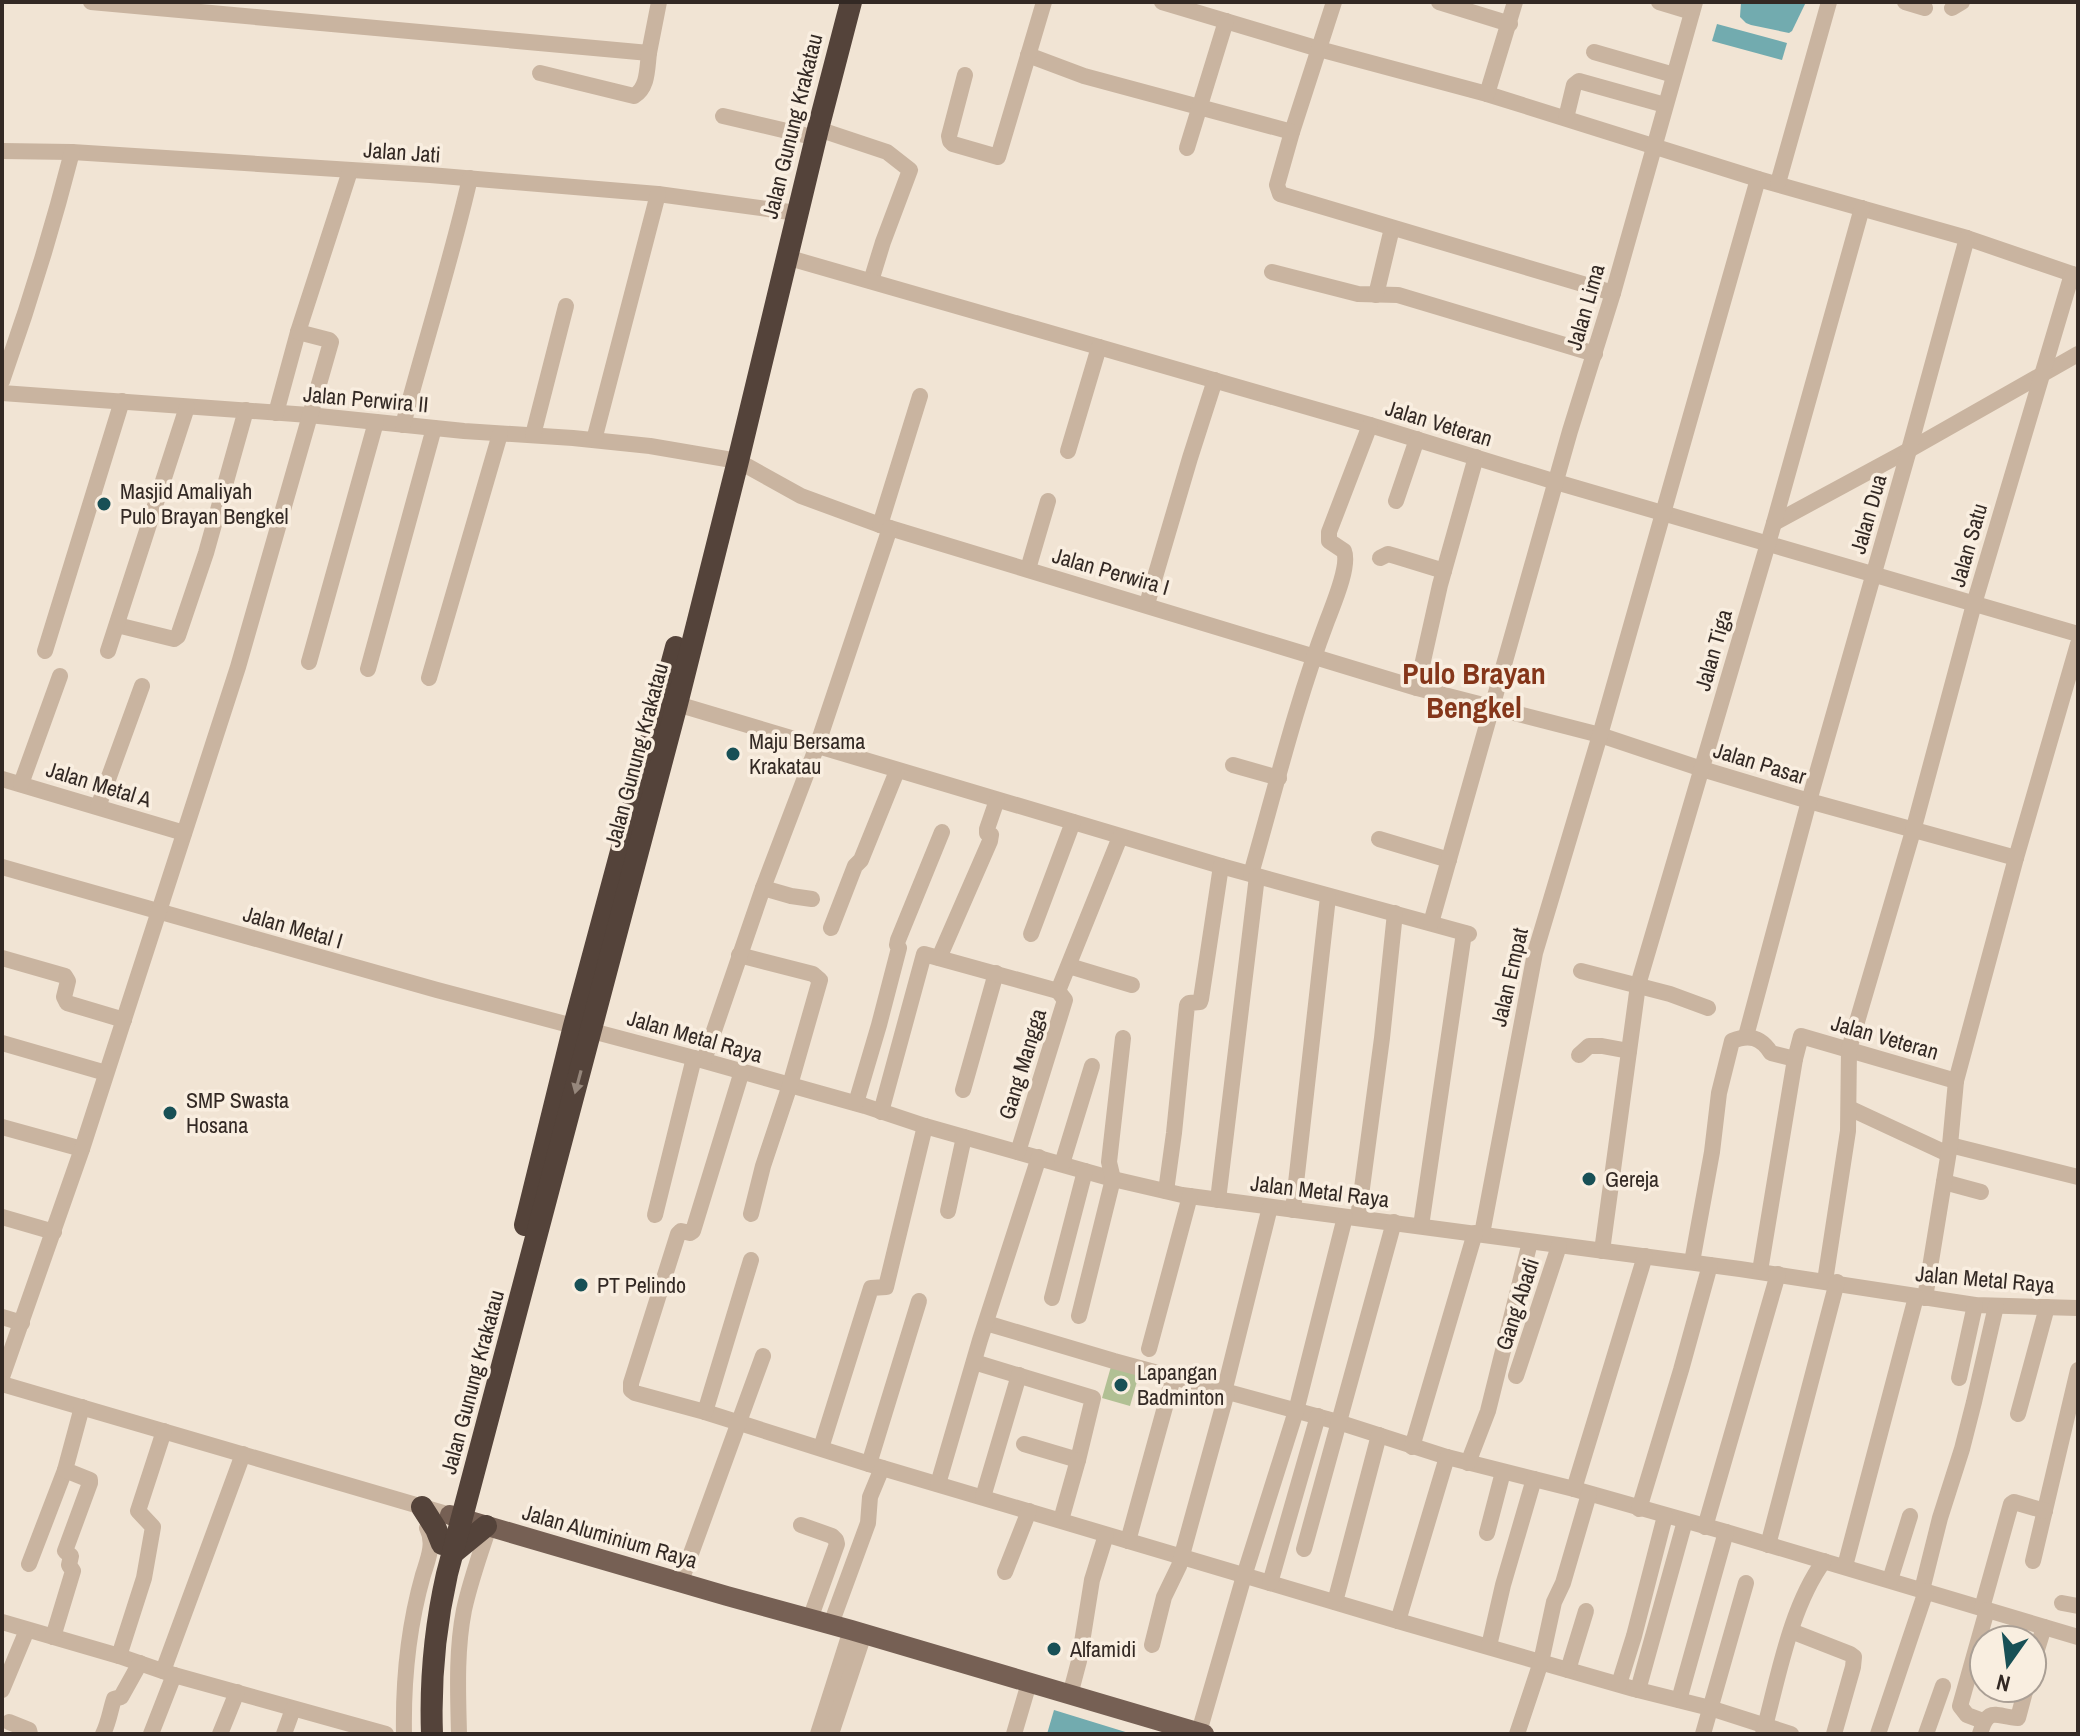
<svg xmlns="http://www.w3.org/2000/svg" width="2080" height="1736" font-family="'Archivo Narrow',sans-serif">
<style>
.green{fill:#b1c094}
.water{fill:#72abaf}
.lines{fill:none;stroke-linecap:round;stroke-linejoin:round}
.minor{stroke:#c9b4a0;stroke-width:16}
.major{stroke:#766054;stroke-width:20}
.highway{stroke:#54433a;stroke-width:22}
.oneway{fill:#96877c}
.poi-dot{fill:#185056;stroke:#f9eee0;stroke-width:3}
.labels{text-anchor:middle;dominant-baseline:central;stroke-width:7;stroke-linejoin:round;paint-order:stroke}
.street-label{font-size:22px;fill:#332924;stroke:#f9eee0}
.poi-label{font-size:22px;fill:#332924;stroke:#f9eee0;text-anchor:start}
.district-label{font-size:30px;font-weight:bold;fill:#85361a;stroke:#f9eee0}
</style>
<rect width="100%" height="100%" fill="#f1e4d4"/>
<path class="green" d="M1112,1363L1140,1371L1130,1406L1102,1398Z"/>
<g class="water">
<path d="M1741,2H1806L1792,31L1789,33L1751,25L1746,23L1740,17Z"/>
<path d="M1717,24L1787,43L1782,60L1712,41Z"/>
<path d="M1054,1710L1132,1734H1047Z"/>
</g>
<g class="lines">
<g class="minor">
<path d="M91,2L649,53L659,2"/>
<path d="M1162,2L1319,49L1487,94L1758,179L1967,238L2078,276"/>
<path d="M1334,2L1292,132L1277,185L1280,194L1613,293"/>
<path d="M1439,2L1510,24"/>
<path d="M1659,2L1692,12"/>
<path d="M1905,2L1925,8"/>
<path d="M1952,8L1962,2"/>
<path d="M1594,52L1674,75"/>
<path d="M1028,55L1084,76L1292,132"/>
<path d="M540,73L634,96C648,88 647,69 649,53"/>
<path d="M965,75L949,136L950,141L953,144L998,157L1044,2"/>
<path d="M1487,94L1515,2"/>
<path d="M723,116L804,135"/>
<path d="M1566,118L1574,85L1579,81L1665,105"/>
<path d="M818,129L887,152L910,170L883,242L871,281"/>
<path d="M1187,148L1226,21"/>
<path d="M2,151L72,152L430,175L658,194L797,213"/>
<path d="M1778,183L1829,2"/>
<path d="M786,257L1370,425L1556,482L2078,634"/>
<path d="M1272,272L1358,294L1398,295L1595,354"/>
<path d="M1376,295L1392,228"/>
<path d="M2,381C29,305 52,230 72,152"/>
<path d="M2,393L309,415L464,431L573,438L650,446L738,461L801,496L880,525L1417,688L1600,735L1702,769L1809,801L2016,858"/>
<path d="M276,413L298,332L350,171"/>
<path d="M403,425C425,342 451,261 470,178"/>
<path d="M533,435L566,306"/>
<path d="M594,440L658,194"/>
<path d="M1068,451L1099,347"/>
<path d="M1396,501L1417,439"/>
<path d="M1774,523L1909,450L2078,354"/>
<path d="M880,525L920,396"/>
<path d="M1380,558L1388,554L1395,556L1444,571"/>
<path d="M1028,569L1048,501"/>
<path d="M1147,604L1190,458L1215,380"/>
<path d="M117,625L174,639L178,636L206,553L246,410"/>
<path d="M45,651L122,401"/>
<path d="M108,651L187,407"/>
<path d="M309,662L376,422"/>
<path d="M368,669L434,428"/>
<path d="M429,678L500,434"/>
<path d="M1417,688L1440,585L1476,457"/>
<path d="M677,704L1221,866L1469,934"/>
<path d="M1233,765L1279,778"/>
<path d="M2,779L184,833"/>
<path d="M21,784L60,676"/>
<path d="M98,807L142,686"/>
<path d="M1379,839L1449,860"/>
<path d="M2,867L437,990L694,1058L865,1106L925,1126L1113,1179L1182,1195L1740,1269L1975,1305L2078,1308"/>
<path d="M1251,874C1275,790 1296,703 1327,621C1333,605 1350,566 1344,551L1329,541V532L1370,425"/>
<path d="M763,888L791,896L812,899"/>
<path d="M1431,923L1570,431L1613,293L1695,2"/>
<path d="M831,928L855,866L861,860L897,771"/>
<path d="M1031,934L1073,822"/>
<path d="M739,955L813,974L820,980L790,1085L763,1166L751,1214"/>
<path d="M2,958L65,976L68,981L64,997L67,1003L124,1020"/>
<path d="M939,958L990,841L991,835L987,833V829L997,800"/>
<path d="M1069,966L1132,985"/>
<path d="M1581,971L1670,994L1708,1008"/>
<path d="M1058,991L1120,837"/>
<path d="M1746,1036L1809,801L1909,450L1967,238"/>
<path d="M2,1043L106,1073"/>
<path d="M1579,1055L1589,1046H1602L1629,1051"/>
<path d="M704,1060L763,888L817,746L890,528"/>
<path d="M742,1071L693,1231L690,1233L681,1231L678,1234L631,1383V1390L635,1393L705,1412L869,1464L1398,1621L1634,1689L1710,1708L1791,1734"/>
<path d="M963,1090L996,973"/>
<path d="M856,1103L879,1025L899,948L897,945L898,940L942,832"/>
<path d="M1849,1108L1948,1154"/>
<path d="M881,1112L924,954L1058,991"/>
<path d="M2,1127L82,1149"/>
<path d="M1950,1145L2078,1177"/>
<path d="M1018,1152L1065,1000L1058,991"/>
<path d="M1062,1164L1092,1066"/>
<path d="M1944,1182L1981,1192"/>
<path d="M1166,1191L1174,1133L1187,1005L1189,1003L1200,1002L1201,999L1221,866"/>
<path d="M1218,1200L1257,876"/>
<path d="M1293,1210L1328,897"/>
<path d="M948,1211L964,1137"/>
<path d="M655,1215L694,1058"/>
<path d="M2,1217L54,1232"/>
<path d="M1358,1218L1382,1038L1395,913"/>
<path d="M1421,1226L1464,933"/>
<path d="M1482,1234L1535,953L1600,735L1758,179"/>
<path d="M1602,1251L1638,985L1774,523L1862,208"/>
<path d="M1692,1262L1712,1152L1719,1093L1732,1041C1749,1034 1761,1037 1771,1053L1795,1059"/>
<path d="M1760,1271L1795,1059L1801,1036L1956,1081"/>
<path d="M1825,1281L1848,1131L1849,1049L1913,831L1974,604L2072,274"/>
<path d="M1052,1298L1085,1171"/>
<path d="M1925,1298L1950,1145L1956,1081L2016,858L2078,644"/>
<path d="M1079,1316L1113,1179L1109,1162L1123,1038"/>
<path d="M2,1317L22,1323"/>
<path d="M986,1323L1114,1361L1338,1422L1447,1457L1574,1489L1726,1532L2078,1637"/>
<path d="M1149,1349L1190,1196"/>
<path d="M974,1362L1093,1398L1078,1460L1024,1444"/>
<path d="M1516,1376L1559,1246"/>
<path d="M2,1377L82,1149L238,667L331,342L329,340L298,332"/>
<path d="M1959,1378L1975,1305"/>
<path d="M2,1384L450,1515"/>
<path d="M1224,1392L1270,1207"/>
<path d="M705,1412L751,1260"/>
<path d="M2018,1414L2047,1307"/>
<path d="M1412,1447L1475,1233"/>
<path d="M821,1448L871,1288L886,1287L925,1126"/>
<path d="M1468,1463L1488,1411L1530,1242"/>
<path d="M869,1464L919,1301"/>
<path d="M938,1484L980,1340L1039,1157"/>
<path d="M1574,1489L1645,1256"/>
<path d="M983,1497L1019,1375"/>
<path d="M1639,1509L1681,1370L1710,1265"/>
<path d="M1061,1520L1078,1460"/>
<path d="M801,1525L832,1536L836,1540L837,1544L810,1619"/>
<path d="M1705,1527L1778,1274"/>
<path d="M1487,1533L1503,1472"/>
<path d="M1128,1541L1173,1378"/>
<path d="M1768,1545L1837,1282"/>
<path d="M1304,1549L1394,1222"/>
<path d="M2033,1561L2078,1370"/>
<path d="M29,1564L65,1470"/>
<path d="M1845,1566L1916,1297"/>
<path d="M1005,1572L1029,1511"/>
<path d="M1890,1580L1910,1516"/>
<path d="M681,1581L763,1356"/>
<path d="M1270,1583L1318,1416"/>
<path d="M1922,1590L1940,1518L1962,1449L1974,1402L1996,1306"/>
<path d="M1335,1602L1379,1435"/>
<path d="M2062,1603L2078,1606"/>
<path d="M1982,1608L2011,1504L2014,1502L2045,1511"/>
<path d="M1398,1621L1447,1457"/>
<path d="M2,1622L119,1656L174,1675L386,1734"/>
<path d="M831,1624L868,1523L870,1497L882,1468"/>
<path d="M1791,1631L1850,1654L1854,1657L1853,1667L1834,1734"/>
<path d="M53,1637L73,1571L69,1565L71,1556L65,1551L90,1483V1480L65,1470L82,1407"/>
<path d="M1152,1645L1164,1597L1179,1566L1227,1392"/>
<path d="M1489,1646L1503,1585L1534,1479"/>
<path d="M119,1656L144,1578L153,1527L138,1511L164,1431"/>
<path d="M2032,1666L2044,1627"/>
<path d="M1568,1670L1586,1611"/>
<path d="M163,1671L243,1454"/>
<path d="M1619,1684L1634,1636L1665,1516"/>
<path d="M2,1690L27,1630"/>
<path d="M1638,1690L1685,1521"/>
<path d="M1070,1695L1079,1661L1092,1580L1106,1535"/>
<path d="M1679,1700L1726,1532"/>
<path d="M1983,1721L1967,1715L1960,1706L1987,1610"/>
<path d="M9,1722L29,1730L30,1734"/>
<path d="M1199,1732L1244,1576L1296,1411L1345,1217"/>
<path d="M103,1734C109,1722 110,1711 114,1699L121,1697L140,1663"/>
<path d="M151,1734L174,1675"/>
<path d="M220,1734L237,1692"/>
<path d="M284,1734L293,1709"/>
<path d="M404,1734C403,1679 408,1628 423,1575C428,1559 435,1543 427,1528"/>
<path d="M459,1734C458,1693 456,1651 464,1610C470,1582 480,1554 489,1527"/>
<path d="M818,1734L851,1630"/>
<path d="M831,1734L864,1634"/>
<path d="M1014,1734L1029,1683"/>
<path d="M1517,1734L1541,1662L1554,1602L1563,1583L1589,1494"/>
<path d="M1703,1734L1746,1583"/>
<path d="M1763,1734C1778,1679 1790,1607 1824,1561"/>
<path d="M1878,1734L1926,1591"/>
<path d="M1926,1734L1943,1686"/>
<path d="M1980,1734C1988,1705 1996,1717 2018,1718L2026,1688"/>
</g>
<path class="major" d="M450,1515L727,1596L851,1630L1204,1734"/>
<g class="highway">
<path d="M525,1225L574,1026L676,647"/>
<path d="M422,1507L436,1529L442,1544"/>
<path d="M453,1553L486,1526"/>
<path d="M432,1734C430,1680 435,1627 447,1574L677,704L738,461L818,129L851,2"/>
</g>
</g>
<defs><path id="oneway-solid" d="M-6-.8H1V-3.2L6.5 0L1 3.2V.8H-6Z" transform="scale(2)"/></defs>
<use class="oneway" href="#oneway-solid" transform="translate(578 1082) rotate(105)"/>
<g class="poi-dot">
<circle cx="104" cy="504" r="8"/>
<circle cx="733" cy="754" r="8"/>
<circle cx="170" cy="1113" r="8"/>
<circle cx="1589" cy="1179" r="8"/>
<circle cx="581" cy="1285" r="8"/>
<circle cx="1121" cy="1385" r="8"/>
<circle cx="1054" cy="1649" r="8"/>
</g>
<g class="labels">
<g class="street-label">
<text transform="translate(792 126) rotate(-76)">Jalan Gunung Krakatau</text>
<text transform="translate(402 152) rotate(4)">Jalan Jati</text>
<text transform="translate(1585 307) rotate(-74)">Jalan Lima</text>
<text transform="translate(366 399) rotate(5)">Jalan Perwira II</text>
<text transform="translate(1439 423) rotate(17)">Jalan Veteran</text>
<text transform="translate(1868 514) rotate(-74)">Jalan Dua</text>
<text transform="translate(1968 545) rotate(-74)">Jalan Satu</text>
<text transform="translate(1111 571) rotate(16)">Jalan Perwira I</text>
<text transform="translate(1713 650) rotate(-74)">Jalan Tiga</text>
<text transform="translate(636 755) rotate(-75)">Jalan Gunung Krakatau</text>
<text transform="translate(1760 763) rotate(17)">Jalan Pasar</text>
<text transform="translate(99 784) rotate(17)">Jalan Metal A</text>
<text transform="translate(293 927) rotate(16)">Jalan Metal I</text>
<text transform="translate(1509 977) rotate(-77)">Jalan Empat</text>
<text transform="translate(695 1036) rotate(16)">Jalan Metal Raya</text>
<text transform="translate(1885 1037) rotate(16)">Jalan Veteran</text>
<text transform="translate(1022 1064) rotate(-73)">Gang Mangga</text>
<text transform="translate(1320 1191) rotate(7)">Jalan Metal Raya</text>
<text transform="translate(1985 1279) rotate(5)">Jalan Metal Raya</text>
<text transform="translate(1517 1304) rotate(-72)">Gang Abadi</text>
<text transform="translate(472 1382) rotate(-75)">Jalan Gunung Krakatau</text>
<text transform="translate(610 1536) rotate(16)">Jalan Aluminium Raya</text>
</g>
<g class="poi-label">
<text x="120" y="491">Masjid Amaliyah<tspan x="120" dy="25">Pulo Brayan Bengkel</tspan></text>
<text x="749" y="741">Maju Bersama<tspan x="749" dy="25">Krakatau</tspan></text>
<text x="186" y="1100">SMP Swasta<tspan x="186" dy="25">Hosana</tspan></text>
<text x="1605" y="1179">Gereja</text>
<text x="597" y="1285">PT Pelindo</text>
<text x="1137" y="1372">Lapangan<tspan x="1137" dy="25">Badminton</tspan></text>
<text x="1070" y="1649">Alfamidi</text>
</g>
<g class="district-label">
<text x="1474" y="673">Pulo Brayan<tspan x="1474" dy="34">Bengkel</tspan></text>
</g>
</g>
<rect width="2080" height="1736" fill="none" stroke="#332924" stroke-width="8"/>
<g transform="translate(2008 1664) rotate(194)"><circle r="38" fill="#f9eee0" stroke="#aa9f95" stroke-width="2"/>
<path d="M0-6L14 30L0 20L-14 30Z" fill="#185056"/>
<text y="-12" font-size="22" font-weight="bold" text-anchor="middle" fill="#332924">N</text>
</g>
</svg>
